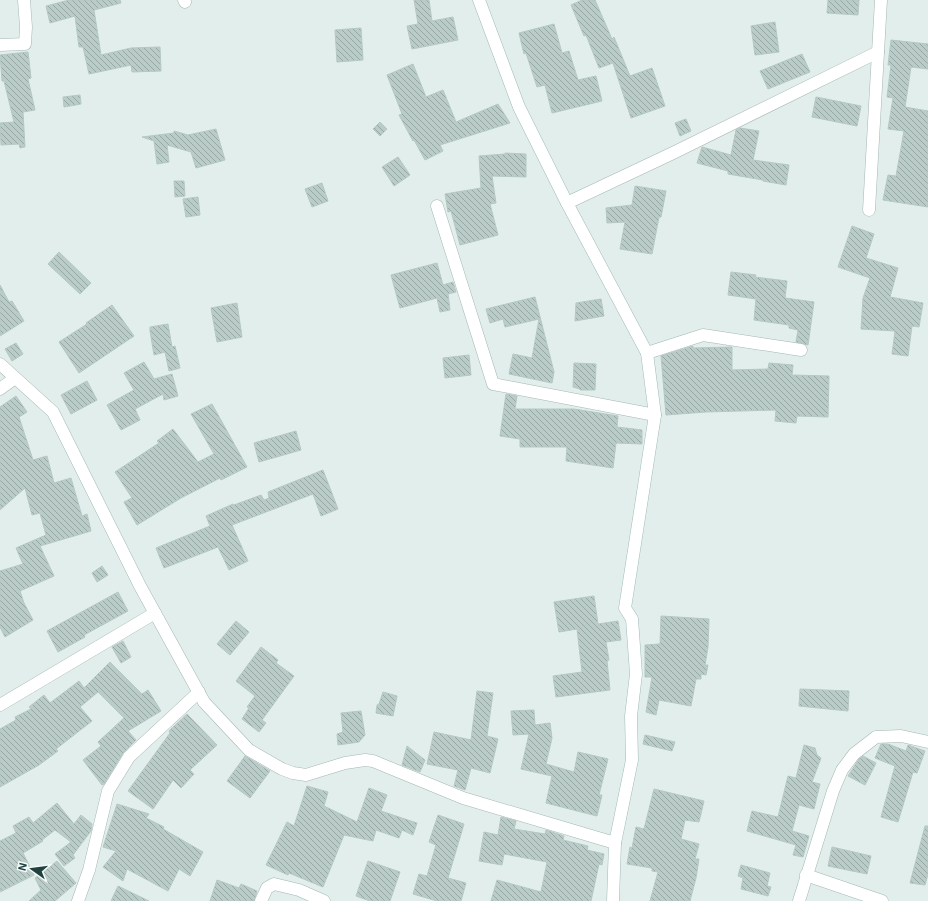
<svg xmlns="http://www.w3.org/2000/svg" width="928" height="901" font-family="'Exo 2',sans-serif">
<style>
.building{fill:url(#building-back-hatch);stroke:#b4c8c4}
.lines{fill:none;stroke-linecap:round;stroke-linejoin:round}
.street-casing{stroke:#a4b7b4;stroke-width:13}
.secondary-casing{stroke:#9fbab8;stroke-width:13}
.street{stroke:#fff;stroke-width:12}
.secondary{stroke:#fff;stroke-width:12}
</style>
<defs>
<pattern id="building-back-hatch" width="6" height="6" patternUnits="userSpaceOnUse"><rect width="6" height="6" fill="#baccc8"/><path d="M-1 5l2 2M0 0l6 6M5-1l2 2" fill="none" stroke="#97a7a4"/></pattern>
</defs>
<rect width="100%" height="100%" fill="#e2eeeb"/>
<g class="building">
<path d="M69,0H120L121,3L94,10L101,55L131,48L160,47L161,71L132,72L131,65L89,74L83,47H79L75,16L50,23L46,6Z"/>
<path d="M414,0H429L432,21L453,17L458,40L412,49L407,26L418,24Z"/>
<path d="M582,0H595L612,39L614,37L630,76L652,68L665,106L631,118L613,63L599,68L586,35L584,36L571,5Z"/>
<path d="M828,0H859L858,15L827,13Z"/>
<path d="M775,22L779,52L755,55L751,26Z"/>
<path d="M554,24L562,53L569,51L578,80L596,76L602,101L552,113L545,85L537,87L526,53L524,54L519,33Z"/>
<path d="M361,28L363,60L337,62L335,30Z"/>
<path d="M891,40L928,44V69L911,67L905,107L928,111V207L883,200L888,175L896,176L904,131L888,129L893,98L887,97L891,65H888Z"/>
<path d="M28,52L31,78L28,79L35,110L23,112L25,147L20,148L19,144L1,145L0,123L14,122L4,81H2L0,55Z"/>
<path d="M802,54L810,72L768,89L760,71Z"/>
<path d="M413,64L426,97L443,90L456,122L498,104L510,123L440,145L443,151L425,160L414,140L413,141L399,115L402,114L387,75Z"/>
<path d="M80,95L81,104L64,107L63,97Z"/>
<path d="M816,97L861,106L857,126L812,117Z"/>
<path d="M686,119L691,131L680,136L675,123Z"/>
<path d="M380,122L387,129L380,136L373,129Z"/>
<path d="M740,128L759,131L753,160L789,165L786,185L763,181V180L728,174V171L697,163L702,147L731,155L736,130Z"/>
<path d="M216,129L225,160L196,168L191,152L167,145L169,162L157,164L154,141L142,137L174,133V131L188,135Z"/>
<path d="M505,153L526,154V177L492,176L496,203L490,204L498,235L460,245L451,211L448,212L445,194L481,188L479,156L505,154Z"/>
<path d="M398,157L410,175L394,186L382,167Z"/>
<path d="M174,181H184L185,196L175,197Z"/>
<path d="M322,183L328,201L312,207L305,189Z"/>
<path d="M635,186L666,191L661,217H659L652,254L620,249L625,222L607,223L606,208L632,205Z"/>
<path d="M198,197L200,215L186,217L183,199Z"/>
<path d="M852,226L874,234L866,258L898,268L890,297L923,303L919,327L912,326L908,356L892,354L895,331L861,329L863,298L870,278L838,267Z"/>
<path d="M59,252L91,283L80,294L48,264Z"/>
<path d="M437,263L443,285L453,282L456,292L448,294L450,310L440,312L437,298L400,308L391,275Z"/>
<path d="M731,272L756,275L755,277L787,281L785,298L814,302L808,345L796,342L798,330L789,328V325L754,320L756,299L728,295Z"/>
<path d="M0,285L9,302L12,301L24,321L0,336Z"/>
<path d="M535,297L554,372L552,383L509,374L513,354L532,358L539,319L505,327L503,319L490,323L486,309Z"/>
<path d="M601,299L604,316L575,321L576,303Z"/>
<path d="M237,303L242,337L217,342L211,308Z"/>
<path d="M112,305L134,336L79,373L59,342L87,324L86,323Z"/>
<path d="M168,324L172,347L175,346L180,368L169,371L165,352L154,355L150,331V327Z"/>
<path d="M16,343L23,354L12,361L5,349Z"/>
<path d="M693,346V348L732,347V370L768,369L769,363L793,365L792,375L829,376L828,417L797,416L796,423L775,421L776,410L706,412L666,415L661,356Z"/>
<path d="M469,355L471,375L445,378L443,358Z"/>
<path d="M144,362L154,379L172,374L178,396L164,400L163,394L135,409L140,420L121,430L107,405L134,390L124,373Z"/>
<path d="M574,363L596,364L595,390H580V389L573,387Z"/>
<path d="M87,381L97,400L71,414L61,395Z"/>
<path d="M506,394L517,396L515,409H574L618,416L617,427L642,430V444L616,443L613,468L566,461L567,447H520V439L500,436Z"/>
<path d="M16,396L27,412L19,417L33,460L47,456L54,483L71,478L82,516L87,514L91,531L40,546L54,576L20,591L24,603L33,620L5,637L0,627V571L23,564L16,548L46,535L40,513L32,515L25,488L0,510V407Z"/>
<path d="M212,404L247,467L221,480L220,478L181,498L137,525L124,502L132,498L115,472L159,443L157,441L173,429L198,462L214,454L191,414Z"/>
<path d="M296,431L301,450L259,462L254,443Z"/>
<path d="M323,470L338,509L321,516L313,494L232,525L248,561L229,570L218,547L164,568L156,548L210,526L206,516L233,504L234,505L261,495L264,500L269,498L268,492Z"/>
<path d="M102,566L108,575L97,582L92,573Z"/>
<path d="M118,592L128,611L84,635L85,637L58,652L47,631Z"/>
<path d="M594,596L598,624L618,621L621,640L606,642L609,660L607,661L610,690L556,697L553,676L582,672L577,629L559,632L554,602Z"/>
<path d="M661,616L709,619L708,647L705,665H708L706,675L701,674V679H696L691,706L659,700L656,715L646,712L652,677H645V645L660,644Z"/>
<path d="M236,621L249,632L230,655L217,644Z"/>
<path d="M123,641L131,657L121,663L112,647Z"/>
<path d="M261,647L278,660L276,663L294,676L262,720L266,723L259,732L242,719L249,708L247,707L255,696L236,681Z"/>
<path d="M110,662L142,694L148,690L161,711L128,731L136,740L123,753L104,784L102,785L83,760L101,746L98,742L124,718L98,692L80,707L92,721L56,749L58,751L39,765L0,787V729L16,720L15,717L31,709L29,707L44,695L50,703L79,681L84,688Z"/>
<path d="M800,689L849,691L848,711L799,706Z"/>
<path d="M477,691L493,693L487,736L498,739L490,773L471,768L465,790L454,786L458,770L427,764L434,732L471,740Z"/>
<path d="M383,692L397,696L393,716L376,713L377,705L379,704Z"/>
<path d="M534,710L535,725L550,723L552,738L546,764L574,772L578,752L608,759L599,795H602L597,816L546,803L552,776L521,769L529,734L513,735L511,711Z"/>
<path d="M361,711L365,735L359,742L338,745L337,734L343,732L341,713Z"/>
<path d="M187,714L217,745L190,770L194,774L181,788L173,780L153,809L128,791L170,733L169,731Z"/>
<path d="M645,735L675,742L672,751L643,744Z"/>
<path d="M881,744H888L906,751L908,745L925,751L917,773L913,772L898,822L881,817L895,766L875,758Z"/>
<path d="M804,745L815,748L817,755L821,758L812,782L820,784L814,809L799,805L792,831L809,836L803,857L793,855L796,845L747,831L752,811L778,817L788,776L796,778Z"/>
<path d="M407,746L425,760L420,772L402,765Z"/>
<path d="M245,756L270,771L250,798L227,781Z"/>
<path d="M863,756L876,763L865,785L848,776L859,759Z"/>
<path d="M307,786L328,792L324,806L357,822L369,788L387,795L381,811L417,823L413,835L402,830L399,838L376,830L373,841L344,835L323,887L289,873L288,875L266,865L287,822L294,826Z"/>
<path d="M654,789L704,801L699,822L685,820L681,839L699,844L695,859H699L696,878L690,901H650L658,872L652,871V868L627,864L630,847L632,848L636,827L644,829Z"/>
<path d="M57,803L74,824L81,815L92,824L91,831L73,855L75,858L64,866L55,854L71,842L55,830L42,840L43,841L23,853L34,875L0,892V841L16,833L13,826L29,817L33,823Z"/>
<path d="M117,804L149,814L146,818L164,827L163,829L203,852L190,876L179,869L168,891L127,869L123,881L103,867L116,851L103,847Z"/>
<path d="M438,815L464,824L448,878L466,883L461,901H437L413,894L419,874L427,876L436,845L429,842Z"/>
<path d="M501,817L516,821L514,829L545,834L546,830L564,836L563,840L588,846L587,850L604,854L602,865L599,864L591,901H491L497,880L541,892L547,862L504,854L502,865L479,861L484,832L498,835Z"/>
<path d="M925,826H928V874L925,885L910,883Z"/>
<path d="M832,847L871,856L867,874L828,866Z"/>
<path d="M57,861L76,883L55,901H29L41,890L35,878Z"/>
<path d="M368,861L400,872L390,901H370L356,896Z"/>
<path d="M741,865L770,873L767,886L771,887L768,896L741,889L743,878L738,876Z"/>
<path d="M217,880L239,888L241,884L257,891L254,901H210Z"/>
<path d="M118,886L149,901H111Z"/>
</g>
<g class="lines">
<defs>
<g id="street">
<path d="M184,0L185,2"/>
<path d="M0,45L25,44L26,27L24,0"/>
<path d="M567,203L673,153L878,52"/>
<path d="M437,206L493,384L655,415"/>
<path d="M869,210L881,0"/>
<path d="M647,353L703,335L801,350"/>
<path d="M0,364L53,412L140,586L204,702L249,750L282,769L293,773L306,775L345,763L365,760L373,761L463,798L615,843"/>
<path d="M0,389L15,378"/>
<path d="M0,705L155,613"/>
<path d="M806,875L882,901"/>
<path d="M78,901L89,870L108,791L129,757L199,692"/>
<path d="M261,901L267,888L274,884L299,890L324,901"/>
<path d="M799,901L833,791L842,770L854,754L876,737L901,736L928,742"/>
</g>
<path id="secondary" d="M479,0L519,107L567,203L647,353L655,415L625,608L632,619L636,674L631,716L632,760L615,843L613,901"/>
</defs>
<use href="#street" class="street-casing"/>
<use href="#secondary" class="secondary-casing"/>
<use href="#street" class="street"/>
<use href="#secondary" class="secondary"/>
</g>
<g transform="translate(32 869) rotate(284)" stroke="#f3faf8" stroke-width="3" paint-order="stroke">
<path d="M0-3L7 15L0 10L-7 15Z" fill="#204140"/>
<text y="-6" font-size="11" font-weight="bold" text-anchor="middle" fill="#204140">N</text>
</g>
</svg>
